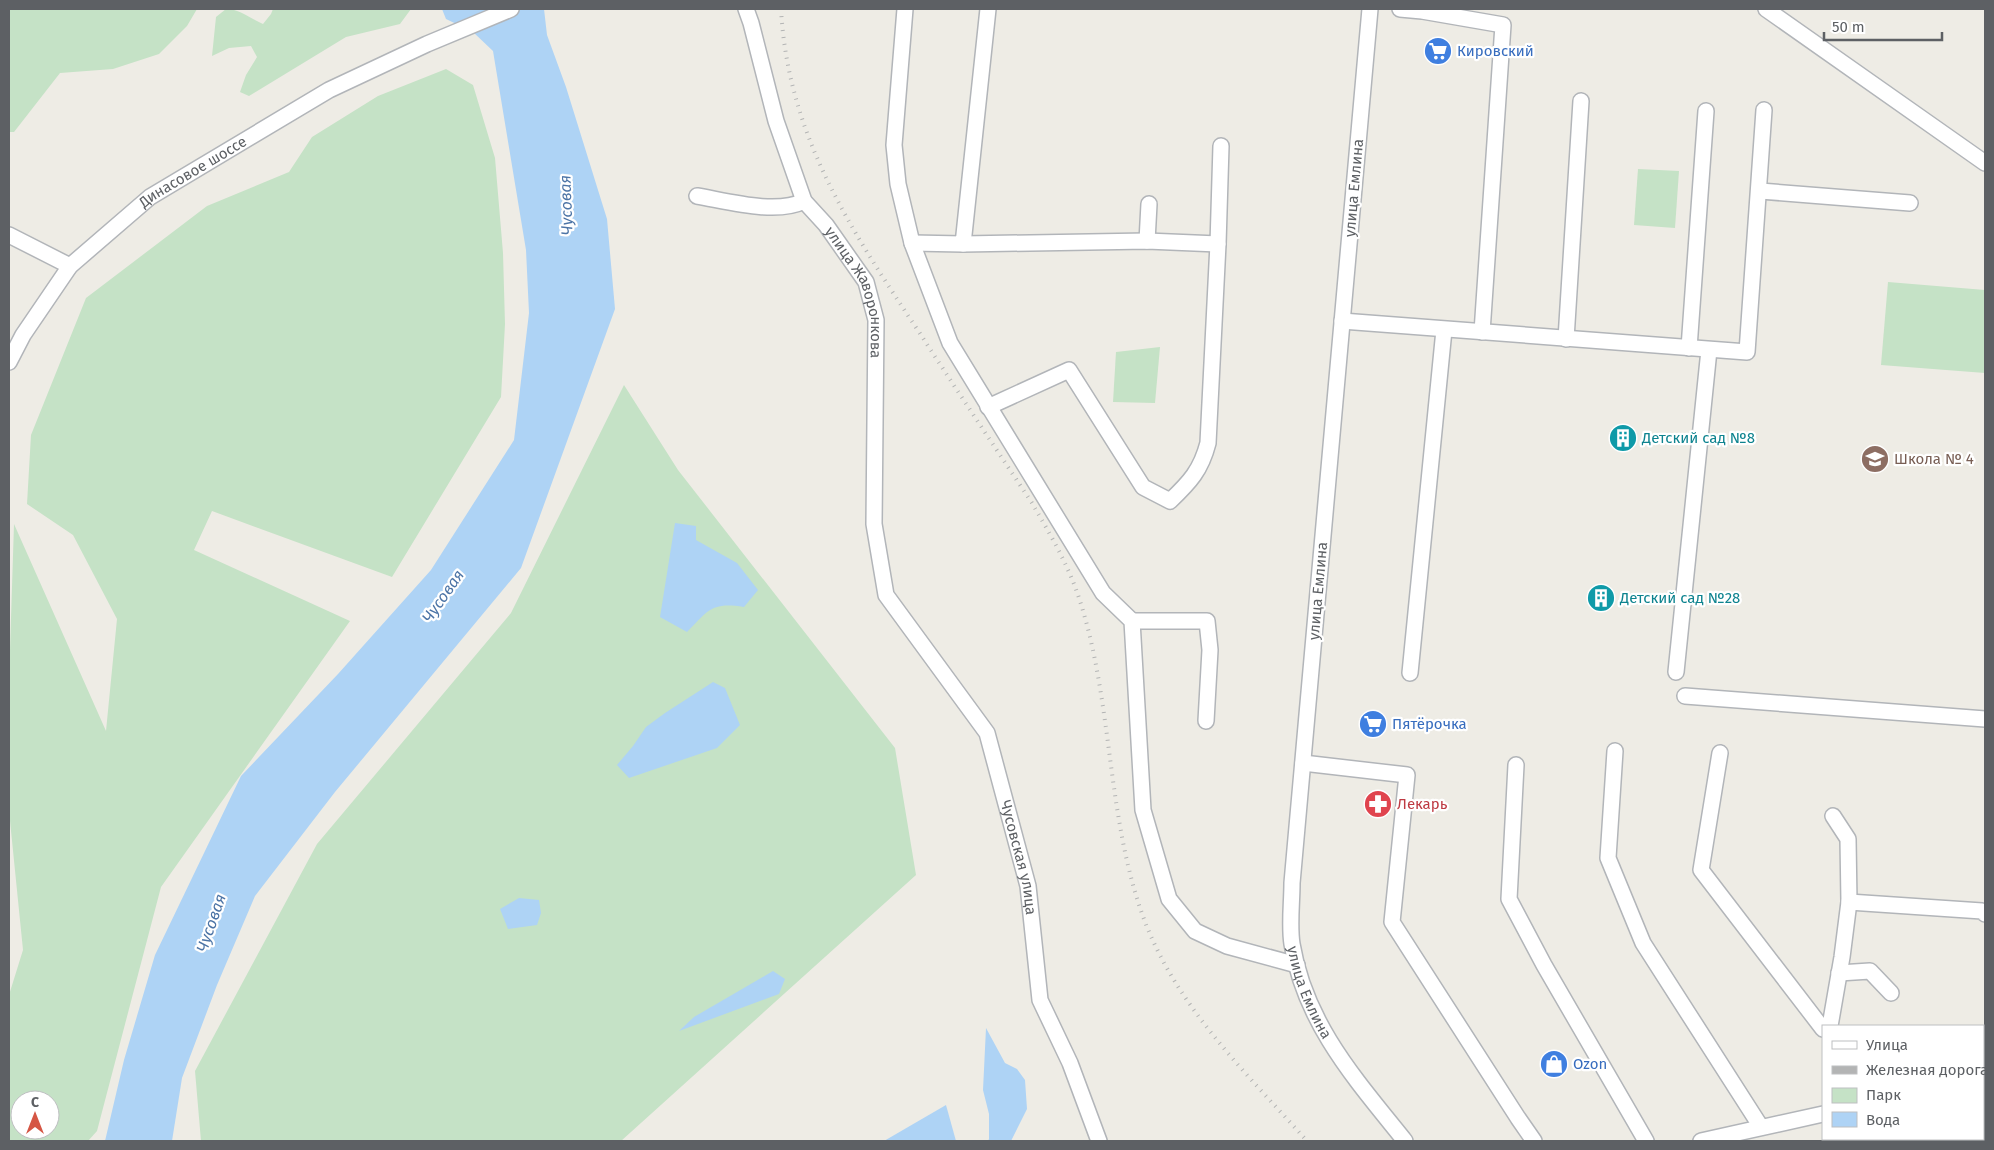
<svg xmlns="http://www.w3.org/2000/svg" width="1994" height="1150" font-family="'Fira Sans',sans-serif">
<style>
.green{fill:#c5e2c6;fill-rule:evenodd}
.water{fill:#aed3f5}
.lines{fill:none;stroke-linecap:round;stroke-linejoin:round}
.minor-casing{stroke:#b2b5b9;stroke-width:18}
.minor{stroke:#fff;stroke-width:15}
.rail{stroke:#b3b4b4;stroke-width:4;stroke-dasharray:1 6;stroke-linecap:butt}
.labels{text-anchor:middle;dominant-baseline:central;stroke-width:4.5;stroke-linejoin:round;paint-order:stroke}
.shop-label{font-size:15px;fill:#366cbe;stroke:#fff;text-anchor:start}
.street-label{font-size:15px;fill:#5d6064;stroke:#fff}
.culture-label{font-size:15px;fill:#0d838f;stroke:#fff;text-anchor:start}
.education-label{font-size:15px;fill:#785e54;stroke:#fff;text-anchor:start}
.health-label{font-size:15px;fill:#be3a42;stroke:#fff;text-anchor:start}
.water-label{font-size:16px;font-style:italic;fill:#4c74a6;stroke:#fff}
</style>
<rect width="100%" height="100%" fill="#eeece5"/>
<g class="green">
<path d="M9,9H197L187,26L159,54L113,69L60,73L14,132H9Z"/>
<path d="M226,9C240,9 249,18 263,24L271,14L273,9H411L400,24L346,37L249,96L240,92L246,75L257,57L251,46L229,48L212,56L216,17Z"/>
<path d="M446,69L473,85L495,158L503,253L505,324L501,397L392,577L212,511L194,550L350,621L161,887L97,1131L88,1141H9V995L23,950L9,811V681L14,524L106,731L117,619L73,535L27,504L31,435L86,298L207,206L289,172L312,137L378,96ZM20,1100H50V1130H20Z"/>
<path d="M1638,169L1679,171L1675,228L1634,225Z"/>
<path d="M1888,282L1985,290V373L1881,365Z"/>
<path d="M1160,347L1155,403L1113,402L1116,352Z"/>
<path d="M624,385L678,470L895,748L916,875L621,1141H201L195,1071L317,844L511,613Z"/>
</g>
<g class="water">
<path d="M442,9H544L547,35L566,87L607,219L615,309L521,568L335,792L255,896L217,985L182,1078L172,1141H105L124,1060L155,955L241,776L338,674L431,570L514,440L529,313L526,250L493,51L473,32L446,19Z"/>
<path d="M675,523L696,526V540L737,563L758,590L744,607C711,602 709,610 687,632L660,617Z"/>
<path d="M713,682L725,688L740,725L717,748L629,778L617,765L633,746L646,727L665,713Z"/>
<path d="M519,898L539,900L541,913L537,925L508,929L500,909Z"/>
<path d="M773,971L785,979L779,994L679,1031L694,1017Z"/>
<path d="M986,1028L1005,1063L1017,1069L1025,1080L1027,1109L1011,1141H988L989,1139V1114L983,1090Z"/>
<path d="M946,1105L956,1141H884Z"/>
</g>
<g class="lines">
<defs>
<g id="minor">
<path id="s1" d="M746,9L751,23L776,121L804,201L826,225L866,282L876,320L874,524L886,595L987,733L1028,886L1040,1000L1070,1063L1099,1141"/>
<path d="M905,9L894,145L898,184L912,243L950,343L1103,593L1132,621L1143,810L1169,899L1195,931L1227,946L1297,965"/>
<path id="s2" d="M1370,9L1292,883C1292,903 1289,925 1292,944C1305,1024 1357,1081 1405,1141"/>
<path d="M1400,9L1422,11L1503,25L1482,332"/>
<path d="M1766,9L1985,163"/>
<path d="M1760,191L1910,203"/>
<path d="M697,196C727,201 776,215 804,201"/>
<path d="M9,235L70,266"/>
<path d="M1147,241L1149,204"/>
<path d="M912,243L963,244L988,9"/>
<path d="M963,244L1147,241L1218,244L1221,146"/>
<path d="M1342,321L1747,352L1764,110"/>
<path d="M1566,339L1581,101"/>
<path d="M1689,348L1706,111"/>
<path id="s3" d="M9,362L23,335L70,266L150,197L329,90L427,44L511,9"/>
<path d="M988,407L1069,370L1143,487L1170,501C1190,482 1201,470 1208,443L1218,244"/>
<path d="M1132,621H1207L1210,650L1206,721"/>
<path d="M1676,672L1709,350"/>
<path d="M1410,673L1444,330"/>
<path d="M1685,696L1985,719"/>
<path d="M1615,751L1608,858L1643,943L1761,1127"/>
<path d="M1720,753L1701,870L1823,1029"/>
<path d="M1303,763L1407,775L1392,922L1518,1118L1534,1141"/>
<path d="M1516,765L1509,899L1544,965L1646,1141"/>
<path d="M1849,902L1982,911L1985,914"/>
<path d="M1839,973L1870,971L1891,993"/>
<path d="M1830,1026L1842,957L1849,902L1848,839L1833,816"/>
<path d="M1983,1067H1985"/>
<path d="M1701,1141L1823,1114"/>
</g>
</defs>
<use href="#minor" class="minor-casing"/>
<use href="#minor" class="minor"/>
<path class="rail" d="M781,9C788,136 851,230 919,332C956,389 994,446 1032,503C1050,534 1069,566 1080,601C1114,707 1106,823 1147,927C1181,1011 1248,1075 1307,1141"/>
</g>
<defs>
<symbol id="supermarket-disc" viewBox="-11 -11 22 22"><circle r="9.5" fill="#3f7fe0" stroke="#fff"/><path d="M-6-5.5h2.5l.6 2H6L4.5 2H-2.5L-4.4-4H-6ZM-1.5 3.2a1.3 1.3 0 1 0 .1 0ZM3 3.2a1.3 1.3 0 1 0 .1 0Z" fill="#fff"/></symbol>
<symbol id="building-disc" viewBox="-11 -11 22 22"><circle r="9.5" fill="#0f9aa8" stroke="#fff"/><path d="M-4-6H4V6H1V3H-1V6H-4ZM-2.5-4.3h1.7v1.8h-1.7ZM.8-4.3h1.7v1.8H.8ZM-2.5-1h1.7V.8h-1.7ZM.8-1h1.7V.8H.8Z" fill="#fff"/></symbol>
<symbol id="school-disc" viewBox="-11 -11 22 22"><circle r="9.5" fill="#8d6e63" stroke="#fff"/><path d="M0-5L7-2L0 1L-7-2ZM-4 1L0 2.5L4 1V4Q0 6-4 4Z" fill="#fff"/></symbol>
<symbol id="pharmacy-disc" viewBox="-11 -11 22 22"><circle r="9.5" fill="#e0444e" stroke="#fff"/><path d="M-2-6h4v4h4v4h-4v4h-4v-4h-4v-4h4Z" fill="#fff"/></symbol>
<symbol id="shop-disc" viewBox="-11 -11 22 22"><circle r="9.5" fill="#3f7fe0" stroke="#fff"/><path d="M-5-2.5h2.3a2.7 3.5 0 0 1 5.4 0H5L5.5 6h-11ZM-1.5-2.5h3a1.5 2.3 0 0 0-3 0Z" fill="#fff"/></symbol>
</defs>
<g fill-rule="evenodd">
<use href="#supermarket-disc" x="1422" y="35" width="32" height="32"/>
<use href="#building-disc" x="1607" y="422" width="32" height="32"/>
<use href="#school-disc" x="1859" y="443" width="32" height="32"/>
<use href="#building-disc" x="1585" y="582" width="32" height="32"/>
<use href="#supermarket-disc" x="1357" y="708" width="32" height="32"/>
<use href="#pharmacy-disc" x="1362" y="788" width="32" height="32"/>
<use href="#shop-disc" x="1538" y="1048" width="32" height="32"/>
</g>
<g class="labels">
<g class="shop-label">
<text x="1457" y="51">Кировский</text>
<text x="1392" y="724">Пятёрочка</text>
<text x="1573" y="1064">Ozon</text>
</g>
<g class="street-label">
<text stroke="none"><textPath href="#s3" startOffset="269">Динасовое шоссе</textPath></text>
<text transform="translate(1354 188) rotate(-85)">улица Емлина</text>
<text stroke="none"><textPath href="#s1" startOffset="309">улица Жаворонкова</textPath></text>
<text transform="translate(1318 591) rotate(-85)">улица Емлина</text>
<text stroke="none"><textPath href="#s1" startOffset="918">Чусовская улица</textPath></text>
<text stroke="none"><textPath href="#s2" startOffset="990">улица Емлина</textPath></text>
</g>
<g class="culture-label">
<text x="1642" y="438">Детский сад №8</text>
<text x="1620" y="598">Детский сад №28</text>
</g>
<g class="education-label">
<text x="1894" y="459">Школа № 4</text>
</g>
<g class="health-label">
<text x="1397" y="804">Лекарь</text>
</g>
<g class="water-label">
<text transform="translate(566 205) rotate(-92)">Чусовая</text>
<text transform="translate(443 596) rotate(-55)">Чусовая</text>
<text transform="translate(211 923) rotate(-71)">Чусовая</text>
</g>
</g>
<rect width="1994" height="1150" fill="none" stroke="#5d6064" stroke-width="20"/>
<rect x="1822" y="1025" width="162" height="115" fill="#ffffff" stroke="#bebfc1"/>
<rect x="1832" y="1041" width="25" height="8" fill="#ffffff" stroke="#bebfc1"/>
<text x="1866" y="1050" font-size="15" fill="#5d6064">Улица</text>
<rect x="1832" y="1066" width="25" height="8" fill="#b3b4b4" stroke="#bebfc1"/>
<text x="1866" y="1075" font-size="15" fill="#5d6064">Железная дорога</text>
<rect x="1832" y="1088" width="25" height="15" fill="#c5e2c6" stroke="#bebfc1"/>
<text x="1866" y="1100" font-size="15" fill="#5d6064">Парк</text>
<rect x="1832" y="1112" width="25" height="15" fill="#aed3f5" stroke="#bebfc1"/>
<text x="1866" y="1125" font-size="15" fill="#5d6064">Вода</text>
<g transform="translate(35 1115)"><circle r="24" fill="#ffffff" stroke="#bebfc1"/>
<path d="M0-4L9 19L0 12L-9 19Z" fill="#d55644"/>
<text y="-8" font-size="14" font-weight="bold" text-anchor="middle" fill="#5d6064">С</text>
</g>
<path d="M1824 32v8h118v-8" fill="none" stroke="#5d6064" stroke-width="2.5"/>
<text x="1832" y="32" font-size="15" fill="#5d6064" stroke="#ffffff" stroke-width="4" paint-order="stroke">50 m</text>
</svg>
